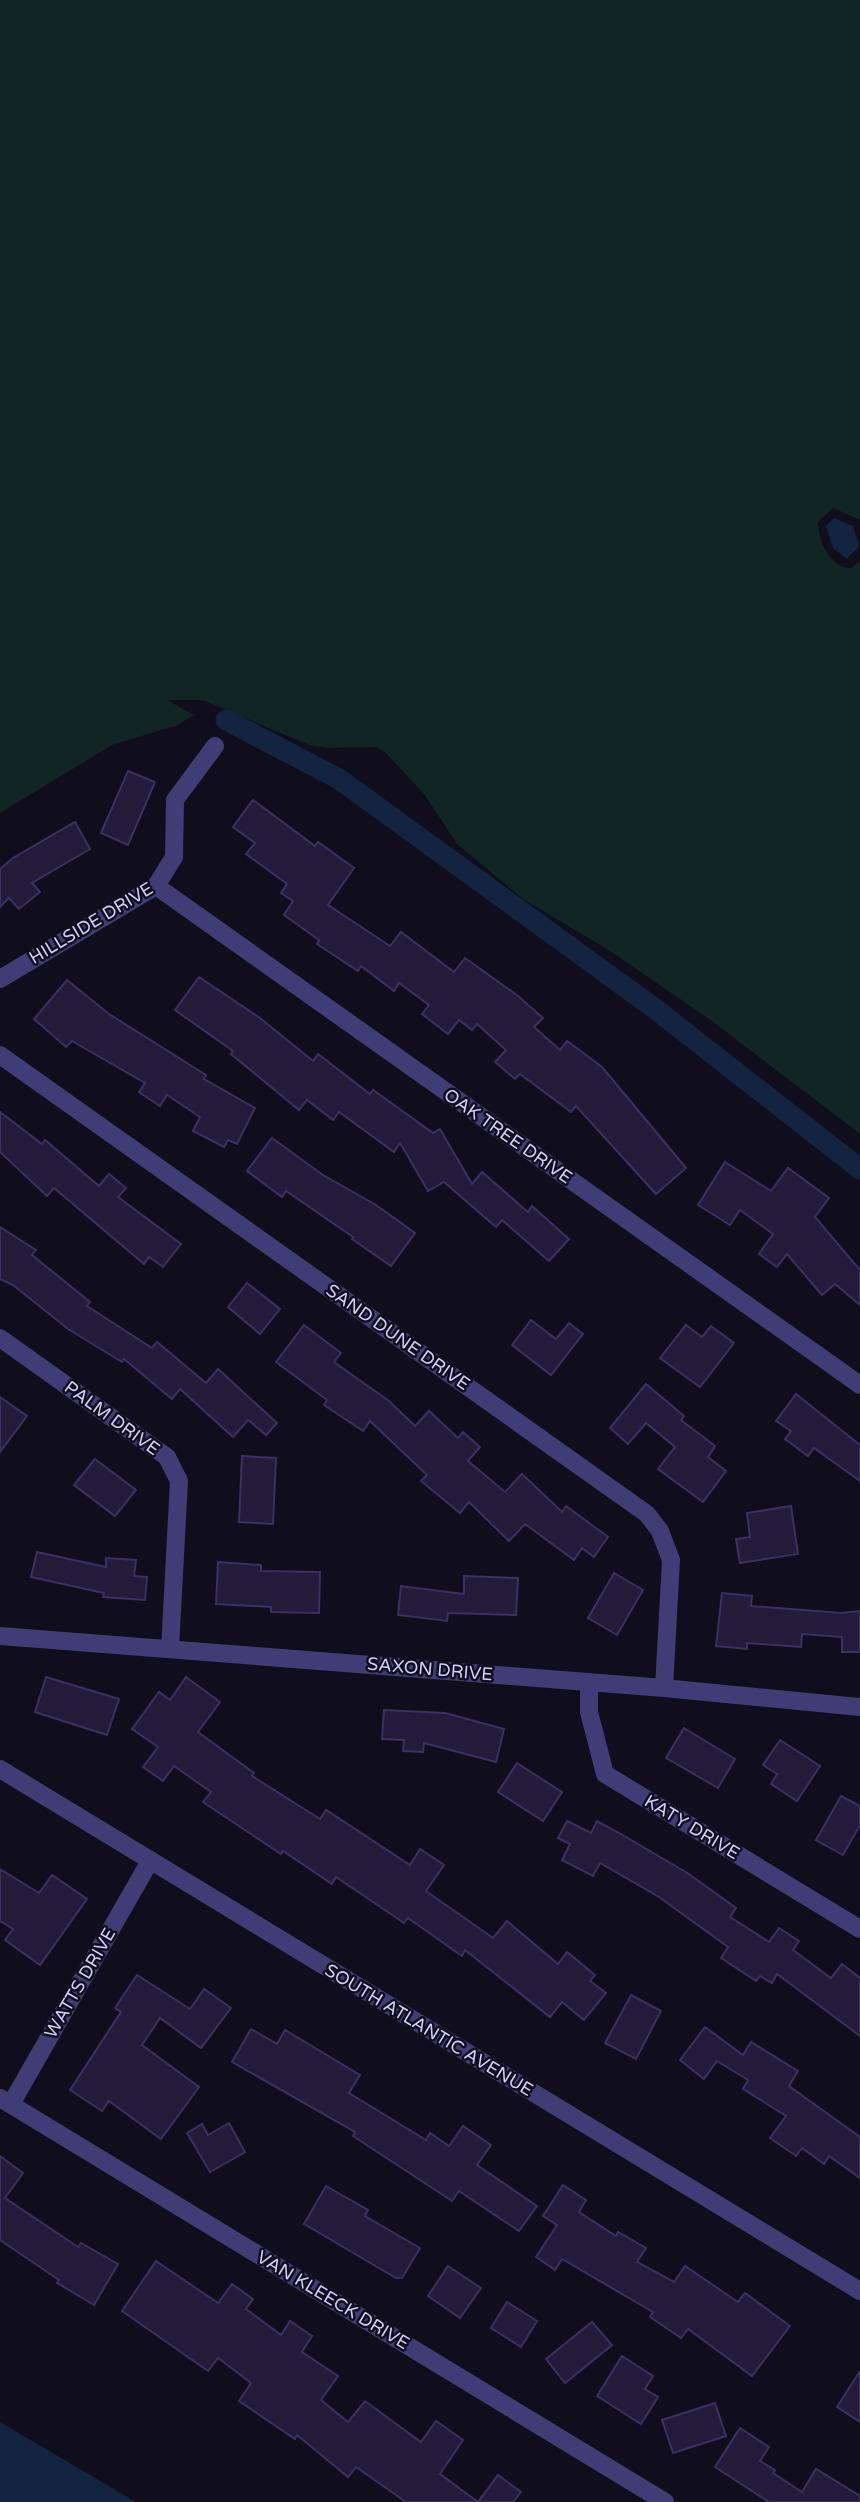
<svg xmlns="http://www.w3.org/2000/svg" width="860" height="2502" font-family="'Varela Round',sans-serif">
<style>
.green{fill:#112524}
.water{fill:#122440}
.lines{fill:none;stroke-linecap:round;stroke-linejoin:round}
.canal{stroke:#122440;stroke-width:21}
.building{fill:#221b3a;stroke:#3b3064;stroke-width:2}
.minor{stroke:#403d76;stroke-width:18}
.tertiary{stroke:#403d76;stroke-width:18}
.labels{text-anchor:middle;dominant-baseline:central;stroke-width:5;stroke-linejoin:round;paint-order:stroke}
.street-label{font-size:18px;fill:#d3cdfa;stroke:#100d1c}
</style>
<rect width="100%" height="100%" fill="#100d1c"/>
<path class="green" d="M0,0H860V520L833,508L818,522C818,540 830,568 851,568L860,561V1134L712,1021L607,949L523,899L457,844L424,794L385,752L375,747L329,748L309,745L203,700H167L194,715L178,725L112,745L0,813Z"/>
<g class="water">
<path d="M834,518L853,526L859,546L847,559L833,548L826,526Z"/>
<path d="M0,2422L136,2502H0Z"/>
</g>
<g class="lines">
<path class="canal" d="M226,720L339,779L654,1008L860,1169"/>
</g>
<g class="building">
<path d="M128,771L155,782L128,845L101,833Z"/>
<path d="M253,800L315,846L318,842L354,868L328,905L390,946L401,932L454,972L465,958L518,996L543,1018L534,1027L560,1050L567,1041L602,1067L686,1168L656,1194L576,1106L571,1112L520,1074L515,1079L495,1062L506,1050L477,1024L472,1030L459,1020L448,1034L422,1014L429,1005L399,983L394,991L361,966L358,971L317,944L319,940L284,915L293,901L281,893L287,884L246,854L255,843L233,827Z"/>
<path d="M75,822L90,849L32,883L40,892L19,909L9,898L0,907V869L13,858Z"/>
<path d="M199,977L260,1018L313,1061L318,1054L370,1094L373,1090L433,1133L440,1129L472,1184L482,1172L528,1212L532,1206L569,1239L549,1261L502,1220L496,1227L444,1182L428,1191L400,1143L394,1152L339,1112L333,1120L307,1100L299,1110L231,1054L233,1051L175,1010Z"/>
<path d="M67,980L109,1014L206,1075L204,1079L255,1108L237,1144L228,1140L224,1147L193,1131L200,1117L167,1095L160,1106L139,1092L145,1083L72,1041L66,1047L34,1019Z"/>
<path d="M0,1112L42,1144L45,1140L99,1186L109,1174L126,1188L118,1197L181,1244L163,1267L149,1257L144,1264L54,1188L47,1196L0,1152Z"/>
<path d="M272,1138L323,1175L376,1205L415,1233L391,1266L352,1239L353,1237L286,1191L282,1197L247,1171Z"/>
<path d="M725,1162L771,1191L788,1168L829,1198L815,1217L860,1270V1305L835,1284L822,1295L787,1254L777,1267L759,1254L773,1234L740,1210L730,1225L698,1205Z"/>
<path d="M0,1227L36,1250L32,1255L90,1302L87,1306L152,1348L157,1342L206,1383L218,1369L277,1423L266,1435L248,1420L233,1437L180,1389L172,1399L124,1359L122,1362L68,1329L13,1285L0,1279Z"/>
<path d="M247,1283L280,1309L260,1334L228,1307Z"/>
<path d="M531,1320L556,1339L569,1323L583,1334L551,1375L512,1345Z"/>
<path d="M304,1325L341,1353L334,1362L389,1401L415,1426L429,1411L458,1438L463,1432L480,1447L468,1461L505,1492L522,1474L562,1512L566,1506L608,1537L594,1557L582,1548L574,1560L525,1524L509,1541L469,1502L460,1513L421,1481L427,1475L370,1421L363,1431L324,1405L327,1400L276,1362Z"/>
<path d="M686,1325L702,1337L711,1326L734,1343L700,1387L660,1358Z"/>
<path d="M646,1384L684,1416L681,1420L715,1446L708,1457L726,1471L703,1502L658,1469L675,1447L646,1423L628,1444L610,1428Z"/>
<path d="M796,1394L860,1445V1481L814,1448L808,1456L785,1439L791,1431L776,1421Z"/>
<path d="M0,1397L27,1416L0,1452Z"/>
<path d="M242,1456L276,1458L273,1524L239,1522Z"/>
<path d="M95,1459L136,1490L115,1516L74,1485Z"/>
<path d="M791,1506L798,1554L740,1563L736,1539L750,1537L747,1513Z"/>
<path d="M37,1552L106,1567V1558L136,1560L134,1576L147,1577L145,1600L103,1597L104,1593L31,1577Z"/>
<path d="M218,1562L261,1565V1571L320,1572L319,1613L271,1612V1607L216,1604Z"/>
<path d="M614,1573L643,1590L617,1635L588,1618Z"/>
<path d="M464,1576L518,1578L516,1615L448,1613L447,1621L398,1615L401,1586L464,1594Z"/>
<path d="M722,1593L752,1596L751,1606L841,1613L860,1611V1652H842V1637L802,1634L801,1647L747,1643V1649L716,1646Z"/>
<path d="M46,1677L119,1699L107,1735L35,1712Z"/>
<path d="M186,1677L220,1702L198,1732L254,1773L252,1776L320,1819L326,1810L410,1865L420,1849L444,1865L426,1891L493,1938L507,1921L558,1964L567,1952L595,1975L590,1981L606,1993L584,2020L562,2002L550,2017L465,1950L462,1956L408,1918L404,1923L336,1877L332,1884L283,1851L281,1854L203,1802L211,1792L174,1766L163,1781L143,1767L158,1747L132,1729L159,1692L170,1700Z"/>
<path d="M384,1710L445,1713L504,1729L496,1762L424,1743L423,1752L403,1751L404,1740L382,1739Z"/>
<path d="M684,1728L735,1759L718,1788L666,1758Z"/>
<path d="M780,1740L820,1766L797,1801L771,1784L777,1774L763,1765Z"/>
<path d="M517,1763L562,1792L543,1821L498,1792Z"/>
<path d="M841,1796L860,1806V1825L843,1855L816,1840Z"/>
<path d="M567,1821L591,1833L597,1821L621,1834L689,1874L736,1908L730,1917L769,1942L779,1928L799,1941L793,1950L831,1978L842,1964L860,1978V2036L777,1974L772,1983L760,1976L756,1981L721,1958L728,1947L659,1897L600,1863L593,1876L562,1860L570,1844L558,1838Z"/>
<path d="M0,1869L39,1893L52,1875L87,1899L40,1965L5,1940L13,1929L0,1921Z"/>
<path d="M137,1975L190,2009L204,1989L231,2008L201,2048L160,2018L142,2045L199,2087L161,2139L109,2101L102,2111L70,2090L121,2012L115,2008Z"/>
<path d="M631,1995L661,2011L636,2059L605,2043Z"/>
<path d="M705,2027L743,2055L751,2042L798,2071L789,2086L860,2137V2178L829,2156L824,2164L802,2148L796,2156L770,2138L786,2116L743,2089L748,2080L717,2061L704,2079L680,2060Z"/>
<path d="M251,2029L277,2044L285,2030L360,2075L349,2093L426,2140L430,2133L449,2146L463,2126L491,2145L477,2165L537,2206L519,2231L459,2191L452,2201L353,2136L355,2132L232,2062Z"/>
<path d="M229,2123L245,2152L210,2172L187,2133L202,2124L208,2135Z"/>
<path d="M0,2156L23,2173L5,2198L78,2247L81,2243L118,2264L94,2305L57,2283L59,2280L0,2240Z"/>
<path d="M563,2185L586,2200L579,2212L616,2236L618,2232L646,2248L637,2262L674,2282L685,2266L738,2302L745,2293L790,2326L752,2376L688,2329L681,2338L650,2317L653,2312L562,2259L555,2270L536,2257L557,2225L543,2216Z"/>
<path d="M326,2186L368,2210L365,2216L420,2248L402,2278H396L304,2224Z"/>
<path d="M156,2261L218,2303L232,2284L253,2299L246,2309L281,2335L290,2321L312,2336L302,2352L338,2376L321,2400L348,2422L365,2401L421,2442L436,2421L463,2440L440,2474L478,2502H406L356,2467L348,2477L297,2435L295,2439L239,2401L251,2383L218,2358L208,2371L122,2311Z"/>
<path d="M448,2266L481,2288L460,2318L428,2296Z"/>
<path d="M507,2302L537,2321L521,2347L491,2328Z"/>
<path d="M592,2322L612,2345L565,2383L546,2359Z"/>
<path d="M622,2356L653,2376L645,2389L658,2397L641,2424L597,2396Z"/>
<path d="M860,2371V2422L837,2407Z"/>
<path d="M715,2403L726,2436L673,2453L662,2420Z"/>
<path d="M740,2428L769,2447L760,2461L775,2470L773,2473L802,2492L816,2469L860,2496V2502H769L715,2467Z"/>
<path d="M498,2475L521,2492L513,2502H478Z"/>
</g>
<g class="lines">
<g class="minor">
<path d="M156,886L860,1385"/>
<path d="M0,979L156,886L174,857L175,800L215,746"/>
<path d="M0,1055L647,1514L660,1531L671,1560L664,1688"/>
<path d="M0,1338L167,1457L179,1481L170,1649"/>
<path d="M589,1682V1712L605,1774L860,1929"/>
<path d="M0,2098L665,2502"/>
<path d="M11,2104L150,1861"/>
</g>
<g class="tertiary">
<path d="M0,1636L664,1688L860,1707"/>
<path d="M0,1769L860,2291"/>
</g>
</g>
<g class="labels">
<g class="street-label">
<text transform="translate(91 923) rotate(-31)">HILLSIDE DRIVE</text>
<text transform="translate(508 1136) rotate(35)">OAK TREE DRIVE</text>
<text transform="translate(398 1337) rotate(35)">SAND DUNE DRIVE</text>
<text transform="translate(112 1418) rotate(36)">PALM DRIVE</text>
<text transform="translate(430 1669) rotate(5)">SAXON DRIVE</text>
<text transform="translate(692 1827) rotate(31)">KATY DRIVE</text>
<text transform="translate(80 1983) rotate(-60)">WATTS DRIVE</text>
<text transform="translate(429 2030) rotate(31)">SOUTH ATLANTIC AVENUE</text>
<text transform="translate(333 2300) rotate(31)">VAN KLEECK DRIVE</text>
</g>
</g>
</svg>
